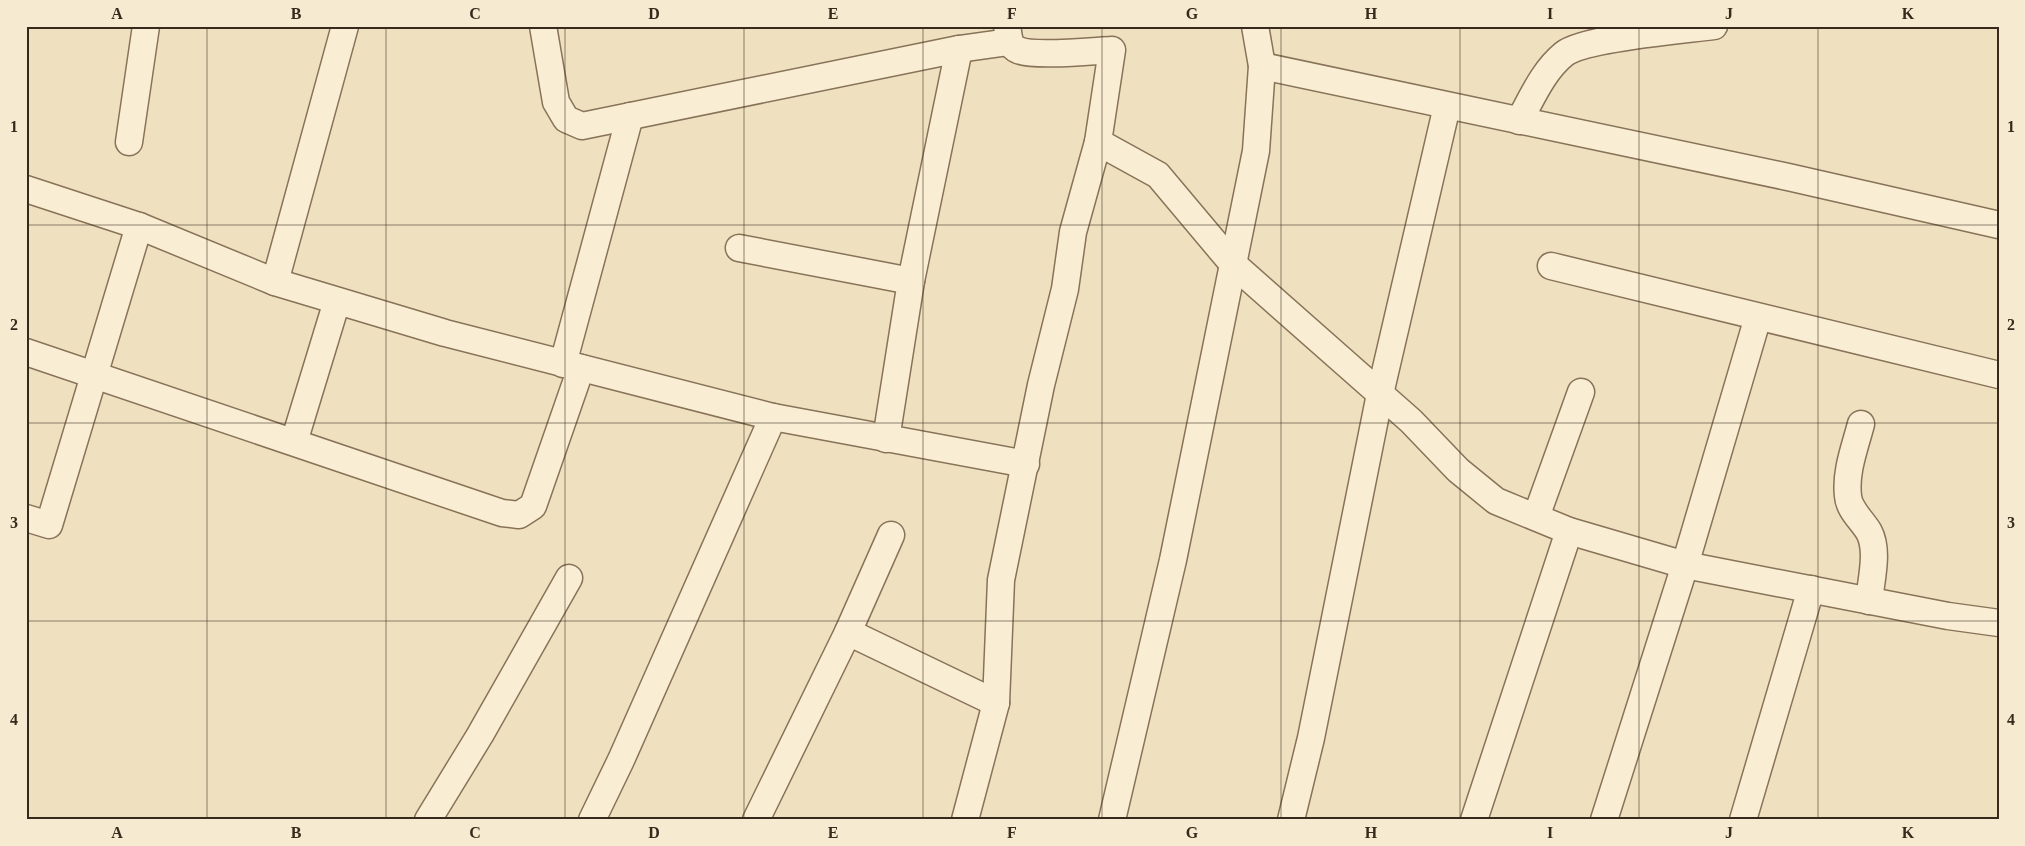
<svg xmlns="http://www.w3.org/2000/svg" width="2025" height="846" font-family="'Times New Roman',serif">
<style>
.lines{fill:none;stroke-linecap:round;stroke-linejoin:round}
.street-casing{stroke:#887258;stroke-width:29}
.street{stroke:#f9eed4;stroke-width:26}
.grid{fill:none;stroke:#372a1c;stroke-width:1;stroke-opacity:0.55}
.neatline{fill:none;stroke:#372a1c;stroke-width:2}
.grid-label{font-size:16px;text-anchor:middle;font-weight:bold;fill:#372a1c}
</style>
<rect width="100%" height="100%" fill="#efe1c0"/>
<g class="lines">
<defs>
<g id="street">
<path d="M543,26L556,102L566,119L582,126L959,49L1009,42"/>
<path d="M1007,26C1009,35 1008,46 1018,50C1034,57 1092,51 1112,50L1098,142L1158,175L1232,263L1411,421L1458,470L1496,501L1569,531L1685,565L1948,616L1999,623"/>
<path d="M1262,66L1788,177L1999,225"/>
<path d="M1519,121C1532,98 1543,71 1564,54C1584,38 1684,30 1714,26"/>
<path d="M129,142L146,26"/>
<path d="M26,189L139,226L275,282L445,333L773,417L1026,464"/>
<path d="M739,248L911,281"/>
<path d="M1551,266L1999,375"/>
<path d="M275,282L345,26"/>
<path d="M26,352L502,513L519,515L533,506L581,368"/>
<path d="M563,364L630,116"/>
<path d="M1861,424C1855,447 1845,472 1848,496C1849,510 1862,520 1869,532C1879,551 1871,580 1869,601"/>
<path d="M886,439L911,281L959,49"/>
<path d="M294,442L337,301"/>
<path d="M1536,517L1581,392"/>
<path d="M26,518L49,525L139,226"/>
<path d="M891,535L848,632L996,703"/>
<path d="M428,820L480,735L569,578"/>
<path d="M592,820L621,760L773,417"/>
<path d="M756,820L848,632"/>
<path d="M965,820L996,703L1001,580L1041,385L1065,289L1073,232L1098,142"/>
<path d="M1112,820L1173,560L1256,151L1262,66L1255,26"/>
<path d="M1291,820L1311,738L1380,394L1447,106"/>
<path d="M1474,820L1569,531"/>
<path d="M1604,820L1685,565L1758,317"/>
<path d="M1743,820L1811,589"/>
</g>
</defs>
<use href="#street" class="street-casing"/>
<use href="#street" class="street"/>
</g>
<path class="grid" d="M207,26V820M386,26V820M565,26V820M744,26V820M923,26V820M1102,26V820M1281,26V820M1460,26V820M1639,26V820M1818,26V820M26,225H1999M26,423H1999M26,621H1999"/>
<rect width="2025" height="846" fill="none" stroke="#f6ebd0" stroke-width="55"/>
<rect x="28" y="28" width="1970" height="790" class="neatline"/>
<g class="grid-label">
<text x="117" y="19">A</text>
<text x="296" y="19">B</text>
<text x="475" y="19">C</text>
<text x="654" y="19">D</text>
<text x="833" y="19">E</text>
<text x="1012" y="19">F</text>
<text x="1192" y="19">G</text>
<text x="1371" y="19">H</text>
<text x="1550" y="19">I</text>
<text x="1729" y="19">J</text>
<text x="1908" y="19">K</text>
<text x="14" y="132">1</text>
<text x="2011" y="132">1</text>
<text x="14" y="330">2</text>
<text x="2011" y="330">2</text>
<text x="14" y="528">3</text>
<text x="2011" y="528">3</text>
<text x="14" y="725">4</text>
<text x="2011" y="725">4</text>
<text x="117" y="838">A</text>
<text x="296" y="838">B</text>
<text x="475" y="838">C</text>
<text x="654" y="838">D</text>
<text x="833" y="838">E</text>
<text x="1012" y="838">F</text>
<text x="1192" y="838">G</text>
<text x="1371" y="838">H</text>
<text x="1550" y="838">I</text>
<text x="1729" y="838">J</text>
<text x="1908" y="838">K</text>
</g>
</svg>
